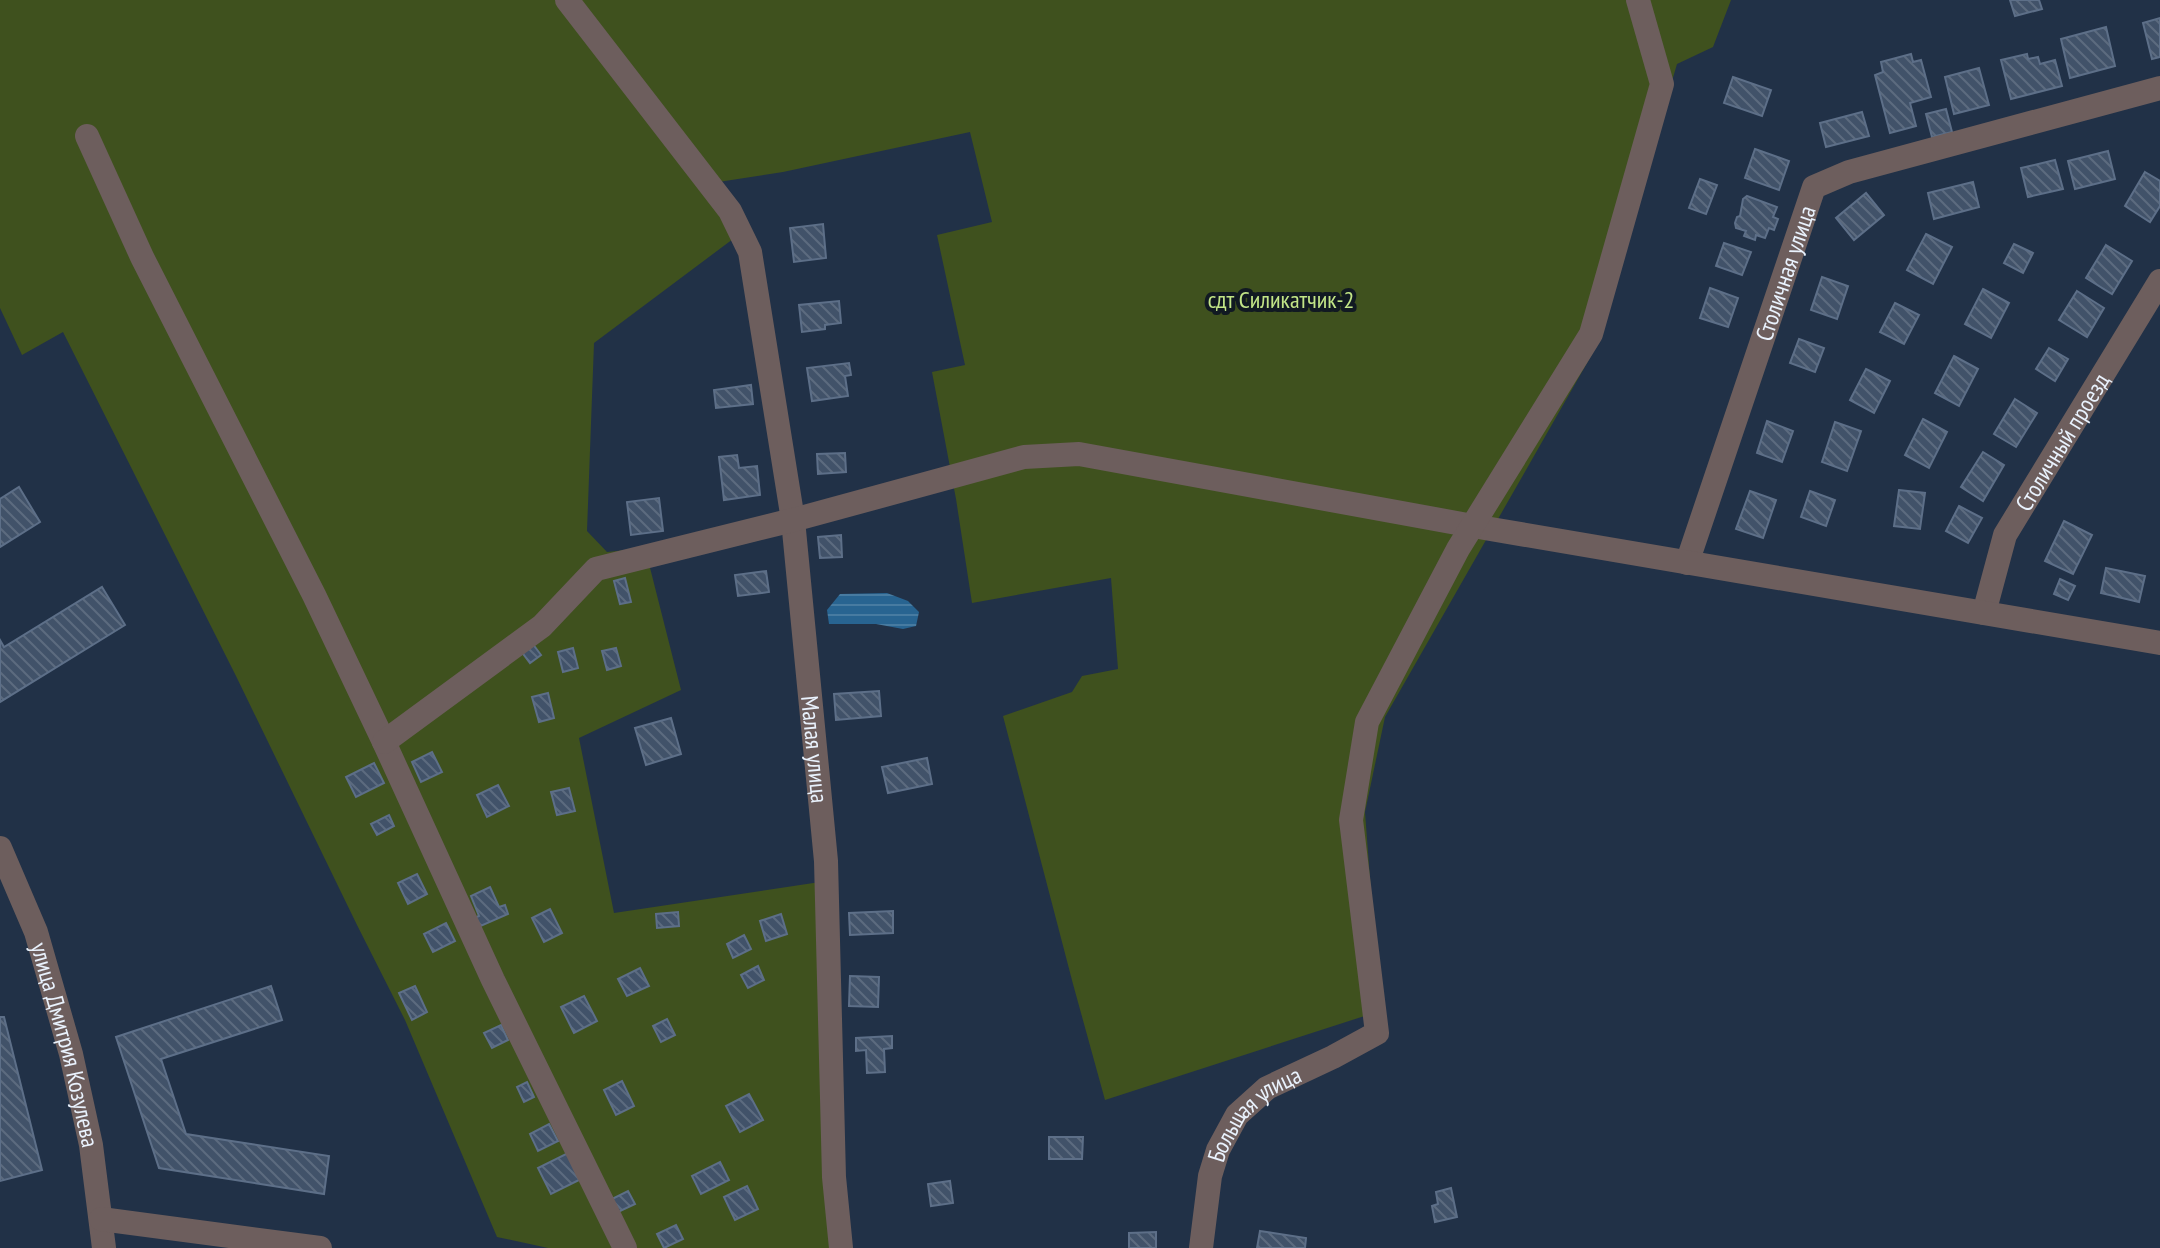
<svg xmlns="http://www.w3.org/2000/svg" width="2160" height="1248" font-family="'PT Sans Narrow',sans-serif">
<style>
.garden{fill:#3f511e}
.water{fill:url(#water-rules)}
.building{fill:url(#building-back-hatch);stroke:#5d6f88;stroke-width:2}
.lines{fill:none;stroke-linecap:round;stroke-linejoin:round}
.minor{stroke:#6d5e5d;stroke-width:24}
.labels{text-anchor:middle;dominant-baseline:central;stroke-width:8;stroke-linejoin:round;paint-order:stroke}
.street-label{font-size:24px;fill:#e9f2fd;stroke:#111922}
.park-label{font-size:24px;fill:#c2e587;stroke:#111922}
</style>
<defs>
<pattern id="water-rules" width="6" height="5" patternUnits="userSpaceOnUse" patternTransform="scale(2)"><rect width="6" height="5" fill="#286491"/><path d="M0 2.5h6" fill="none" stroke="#477ba1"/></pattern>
<pattern id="building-back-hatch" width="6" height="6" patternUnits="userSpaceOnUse" patternTransform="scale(2)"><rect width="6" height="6" fill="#415269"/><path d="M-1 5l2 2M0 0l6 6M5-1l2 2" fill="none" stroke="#5c6b7f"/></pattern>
</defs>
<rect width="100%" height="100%" fill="#213147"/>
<path class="garden" d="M0,0H1731L1713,47L1677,64L1591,356L1385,717L1365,812L1380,1011L1105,1100L1073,984L1003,716L1072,692L1082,676L1118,669L1111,578L972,603L956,499L932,372L965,365L937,235L992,222L970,132L783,172L712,183L733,239L594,343L587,531L607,552L645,548L681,690L579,738L614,913L820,882L831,1248H548L497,1237L405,1020L357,925L236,676L63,332L22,355L0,308Z"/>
<path class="water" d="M887,593L908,601L919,612L916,626L903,629L876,624H829L827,610L840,594Z"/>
<g class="building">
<path d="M2010,0H2039L2042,9L2015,16Z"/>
<path d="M2160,18V57L2152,59L2143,23Z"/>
<path d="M2106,27L2115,66L2070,78L2061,39Z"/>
<path d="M1911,54L1913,62L1921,60L1931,97L1910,103L1916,126L1890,133L1875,75L1883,72L1881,62Z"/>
<path d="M2027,54L2028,59L2038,57L2040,64L2055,60L2062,86L2011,99L2001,60Z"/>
<path d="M1979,68L1989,105L1954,114L1945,77Z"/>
<path d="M1733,77L1771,90L1762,116L1724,103Z"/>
<path d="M1946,109L1952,132L1932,137L1926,114Z"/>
<path d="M1862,112L1869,136L1826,147L1820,123Z"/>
<path d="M1755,149L1789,161L1779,190L1745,178Z"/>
<path d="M2108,151L2115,179L2075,189L2068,161Z"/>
<path d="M2055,160L2063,189L2028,197L2021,168Z"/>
<path d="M2145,172L2160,181V206L2150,222L2125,206Z"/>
<path d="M1700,179L1717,185L1706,214L1689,208Z"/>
<path d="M1973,182L1979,207L1934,219L1928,193Z"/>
<path d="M1866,193L1884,215L1854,240L1836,218Z"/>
<path d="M1747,196L1777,207L1773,217L1778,219L1774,230L1769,228L1765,238L1756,235L1755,240L1744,236L1746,231L1736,228L1735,223L1737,217L1740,216L1743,199Z"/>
<path d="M823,224L826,258L794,262L790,228Z"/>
<path d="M1926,234L1952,247L1933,284L1907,270Z"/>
<path d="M1724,243L1751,252L1742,275L1716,266Z"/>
<path d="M2014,244L2033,253L2023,273L2004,263Z"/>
<path d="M2106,245L2132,261L2112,294L2086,278Z"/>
<path d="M1822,277L1848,286L1837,319L1811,310Z"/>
<path d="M1710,288L1738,298L1728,327L1700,318Z"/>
<path d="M1983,289L2009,303L1991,338L1965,324Z"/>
<path d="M2077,291L2104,308L2087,337L2059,320Z"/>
<path d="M839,301L841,323L825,325V329L802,332L799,305Z"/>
<path d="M1895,303L1919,315L1904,344L1880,332Z"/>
<path d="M1799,339L1824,348L1815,372L1790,363Z"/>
<path d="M2049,348L2068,359L2055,381L2036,369Z"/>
<path d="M1954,356L1978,369L1959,406L1935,393Z"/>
<path d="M849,363L851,375L845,376L848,396L812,401L807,368Z"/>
<path d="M1866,369L1890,381L1874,413L1850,400Z"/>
<path d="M751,385L753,404L716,408L714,390Z"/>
<path d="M2015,399L2037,413L2016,447L1994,434Z"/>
<path d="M1923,419L1947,432L1929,468L1905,455Z"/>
<path d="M1767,421L1793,431L1782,462L1757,453Z"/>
<path d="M1835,422L1861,431L1847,471L1822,462Z"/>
<path d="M1983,452L2004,465L1983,501L1961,487Z"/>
<path d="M845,453L846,472L818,474L817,454Z"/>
<path d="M737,455L739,468L757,466L760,495L724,500L719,457Z"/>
<path d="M19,487L40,522L0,547V499Z"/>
<path d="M1899,490L1925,493L1920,529L1894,526Z"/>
<path d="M1750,491L1776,500L1763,538L1736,529Z"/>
<path d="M1810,491L1835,500L1826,526L1801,517Z"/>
<path d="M659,498L663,531L631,535L627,502Z"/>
<path d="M1959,506L1982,518L1968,543L1946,531Z"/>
<path d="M2064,521L2092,535L2073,574L2045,561Z"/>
<path d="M841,535L842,557L820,558L818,537Z"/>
<path d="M2106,568L2145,576L2139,602L2101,593Z"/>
<path d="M766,571L769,592L738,596L735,575Z"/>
<path d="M625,578L631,602L620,604L614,581Z"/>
<path d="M2060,579L2075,586L2068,600L2054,594Z"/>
<path d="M102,587L125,625L0,702V640L4,647Z"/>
<path d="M529,639L541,655L530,663L518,647Z"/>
<path d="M573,648L578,668L563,672L558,652Z"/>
<path d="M616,648L621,666L607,670L602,651Z"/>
<path d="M879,691L881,716L836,720L834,694Z"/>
<path d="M548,693L554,718L539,722L532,697Z"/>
<path d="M671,718L681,754L646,765L635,728Z"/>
<path d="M432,752L442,772L421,782L412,762Z"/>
<path d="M927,758L932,784L888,793L882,767Z"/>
<path d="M374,763L384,783L356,797L346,777Z"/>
<path d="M498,785L509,806L487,817L477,795Z"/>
<path d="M569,788L575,811L557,815L551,792Z"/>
<path d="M389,815L394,826L377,835L371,824Z"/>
<path d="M417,874L427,894L408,904L398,883Z"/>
<path d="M490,887L499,907L505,905L508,914L476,928L472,919L479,916L471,896Z"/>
<path d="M550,909L562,933L544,942L532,918Z"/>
<path d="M893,911V933L850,935L849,913Z"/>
<path d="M678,912L679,926L657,928L656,914Z"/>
<path d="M781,914L787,934L766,941L760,921Z"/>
<path d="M446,923L455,941L433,952L424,934Z"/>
<path d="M744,935L751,949L733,958L727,944Z"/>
<path d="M758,966L764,980L748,988L741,975Z"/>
<path d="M640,968L649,986L627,996L618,979Z"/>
<path d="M850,976L879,977L878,1007L849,1006Z"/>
<path d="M271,986L282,1020L161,1059L186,1134L329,1156L324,1194L159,1168L116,1037Z"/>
<path d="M415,986L427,1012L412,1020L399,993Z"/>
<path d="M584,996L597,1021L574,1033L561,1007Z"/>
<path d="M0,1017H4L42,1170L0,1181Z"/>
<path d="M667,1019L675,1035L661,1042L653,1026Z"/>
<path d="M501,1025L508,1040L492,1048L484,1033Z"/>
<path d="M892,1036V1048L884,1049L885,1072L867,1073L866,1050L856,1051V1038Z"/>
<path d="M622,1081L634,1106L616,1115L604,1090Z"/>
<path d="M527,1082L534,1097L524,1102L517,1087Z"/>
<path d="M749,1094L763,1120L740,1132L726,1106Z"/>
<path d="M549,1124L558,1141L538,1151L530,1134Z"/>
<path d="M1049,1137H1083L1082,1159H1049Z"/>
<path d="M568,1153L581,1179L551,1194L538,1168Z"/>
<path d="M720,1162L729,1180L701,1194L692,1176Z"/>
<path d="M950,1181L953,1203L931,1206L928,1184Z"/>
<path d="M747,1186L758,1209L735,1220L724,1197Z"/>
<path d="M1451,1188L1457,1217L1435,1222L1432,1206L1438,1204L1436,1192Z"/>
<path d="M628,1191L635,1204L616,1213L610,1200Z"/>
<path d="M676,1225L683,1239L664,1248L657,1234Z"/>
<path d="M1260,1231L1306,1238L1305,1248H1257Z"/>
<path d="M1156,1232V1248H1129V1233Z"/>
</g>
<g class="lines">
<g class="minor">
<path id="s1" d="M567,0L730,211L750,252L793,520L826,861L834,1177L841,1248"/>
<path d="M87,136L142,257L314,595L384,742L493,980L625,1248"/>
<path id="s2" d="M1687,563L1814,187L1849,172L2160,88"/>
<path id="s3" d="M1984,613L2005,535L2160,281"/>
<path d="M384,742L542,626L596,569L793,520L1024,457L1079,454L1473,526L2160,643"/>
<path id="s4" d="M0,848L36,932L71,1054L91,1145L104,1248"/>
<path d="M101,1219L320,1248"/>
<path id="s5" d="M1201,1248L1210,1176L1218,1150L1237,1115L1267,1088L1333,1057L1377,1033L1351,820L1367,722L1458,549L1591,334L1662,84L1638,0"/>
</g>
</g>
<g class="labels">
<g class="street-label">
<text stroke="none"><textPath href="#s2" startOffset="306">Столичная улица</textPath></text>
<text stroke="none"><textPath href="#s3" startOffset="190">Столичный проезд</textPath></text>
<text stroke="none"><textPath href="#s1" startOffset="814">Малая улица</textPath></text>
<text stroke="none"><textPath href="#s4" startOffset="208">улица Дмитрия Козулева</textPath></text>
<text stroke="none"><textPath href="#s5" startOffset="152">Большая улица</textPath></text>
</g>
<g class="park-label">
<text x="1281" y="299">сдт Силикатчик-2</text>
</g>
</g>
</svg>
